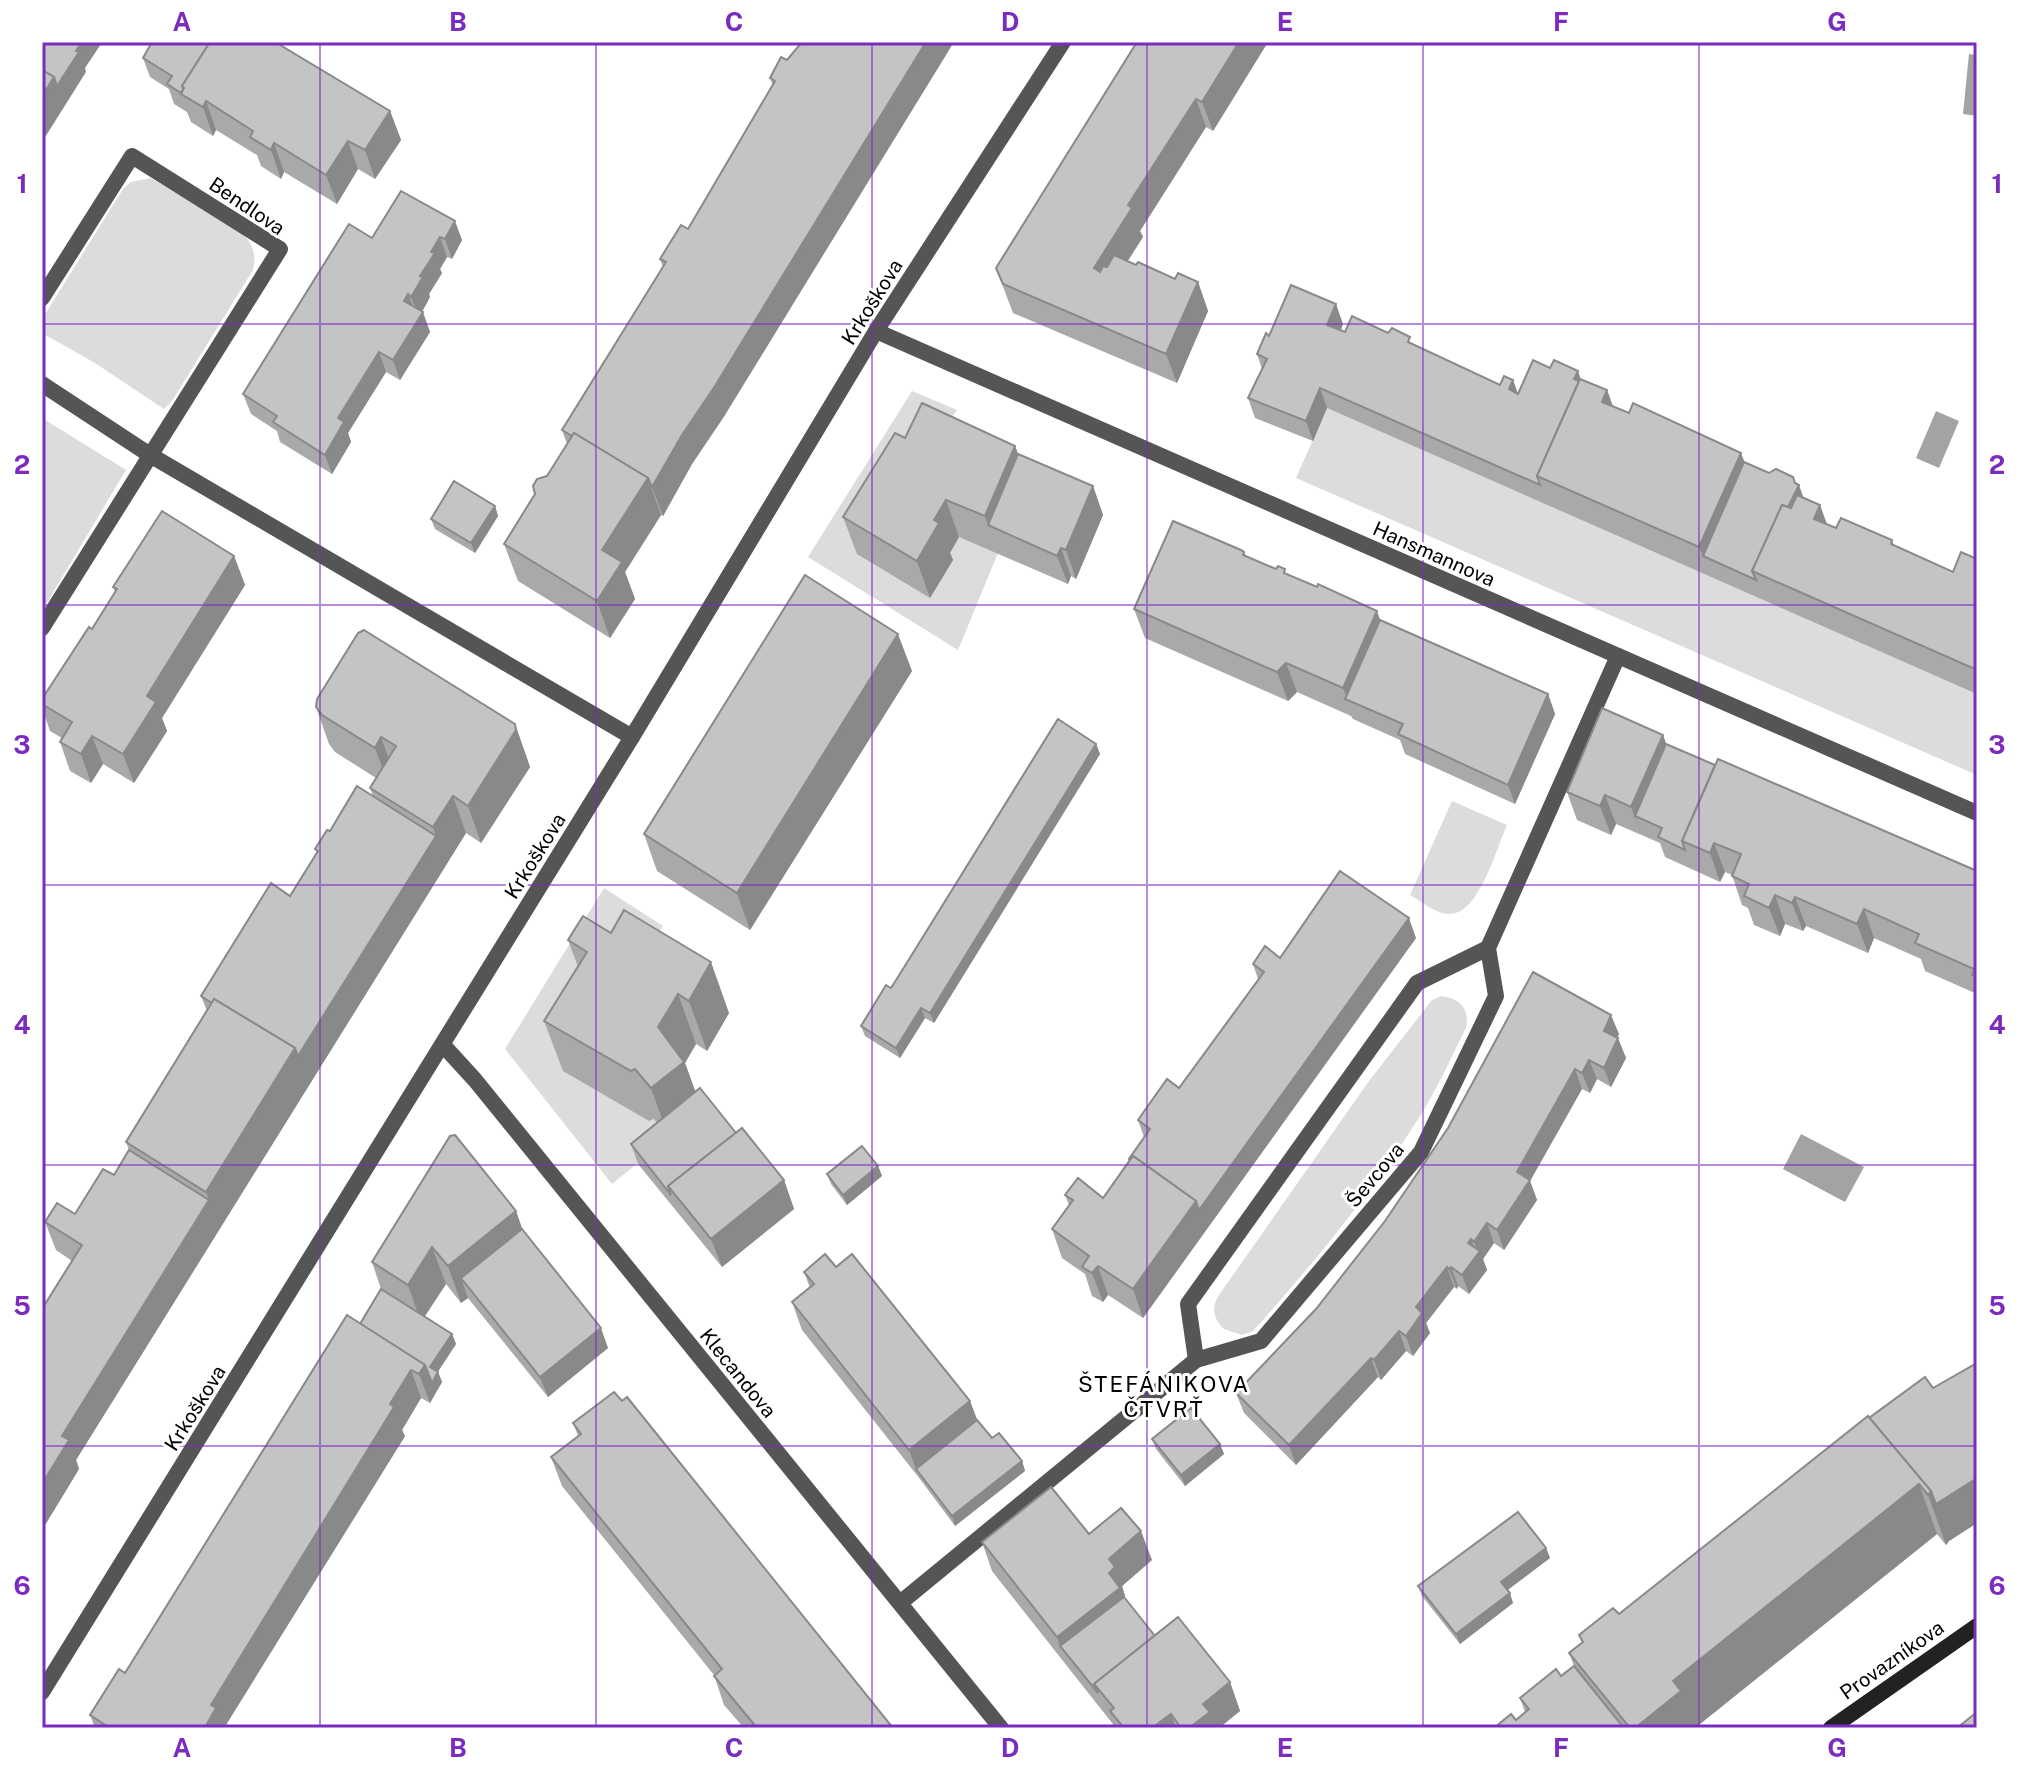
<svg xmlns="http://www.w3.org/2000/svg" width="2019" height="1770" font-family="'Public Sans',sans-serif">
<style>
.green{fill:#dcdcdc}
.water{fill:#a3a3a3}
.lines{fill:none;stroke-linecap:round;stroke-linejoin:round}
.minor{stroke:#555;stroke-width:16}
.secondary{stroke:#222;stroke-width:16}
.wall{fill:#a9a9a9}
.shaded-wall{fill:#898989}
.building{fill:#c4c4c4;stroke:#898989;stroke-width:2}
.grid{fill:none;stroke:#7b2cbf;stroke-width:2;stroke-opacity:0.55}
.labels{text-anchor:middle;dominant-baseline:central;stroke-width:6;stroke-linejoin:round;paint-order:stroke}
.street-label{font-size:20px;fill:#000;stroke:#fff}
.neighbourhood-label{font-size:22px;letter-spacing:2px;fill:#000;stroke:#fff}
.neatline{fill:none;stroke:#7b2cbf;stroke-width:3}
.grid-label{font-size:26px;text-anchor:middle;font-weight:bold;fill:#7b2cbf}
</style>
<rect width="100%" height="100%" fill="#fff"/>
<g class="green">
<path d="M151,178L242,233C253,244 257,255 253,270L172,401L164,409L95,363L42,333L44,316L123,189L131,182Z"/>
<path d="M912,391L957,410L936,440L930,598L952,560L948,557L959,537L998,553L958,650L808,557Z"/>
<path d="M1327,408L1977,693V775L1296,478Z"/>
<path d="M42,418L126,470L42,611Z"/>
<path d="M1452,801L1507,825C1496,849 1479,915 1449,914C1436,914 1421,901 1410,895Z"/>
<path d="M604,888L663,926L629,983L649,1121L654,1119L669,1138L612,1184L505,1049Z"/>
<path d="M1441,996C1460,998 1470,1009 1466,1028C1451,1057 1438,1088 1420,1116C1371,1194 1314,1263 1253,1331L1242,1335L1224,1329C1213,1319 1211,1307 1219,1295L1369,1081L1432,1000Z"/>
</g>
<g class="water">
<path d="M1969,54L1977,55V116L1963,114Z"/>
<path d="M1936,411L1959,421L1939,468L1916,458Z"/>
<path d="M1801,1134L1864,1167L1845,1202L1783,1169Z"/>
</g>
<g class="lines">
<g class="minor">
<path d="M42,298L132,156L280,249L42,628"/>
<path d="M876,331L1977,813"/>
<path d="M42,384L150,455L632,737"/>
<path d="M443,1045L475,1080L1001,1728"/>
<path d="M1196,1360L1188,1304L1417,983L1488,948"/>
<path d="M900,1603L1196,1360L1261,1341L1421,1152L1496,996L1488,948L1618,656"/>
<path d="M42,1692L632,737L876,331L1063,42"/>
</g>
<path class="secondary" d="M1831,1728L1977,1626"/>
</g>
<g class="wall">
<path d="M1137,42H1268L1213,131L1206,127L1140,231L1143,237L1127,261L1175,279L1198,282L1208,311L1177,383L1013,313L996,268Z"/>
<path d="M781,57L725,415L692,464L663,516L661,515L625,572L635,599L610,638L518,581L504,544L567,444L562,430L663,267L660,259L688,229L773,86L770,78Z"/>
<path d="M143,58L390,111L401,140L375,179L358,169L337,204L284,172L281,179L261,166L257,155L216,130L213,136L191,122L187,112L174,104L169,89L150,77Z"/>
<path d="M401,191L462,240L452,259L447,257L440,269L442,273L429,294L430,297L422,312L430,332L400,380L386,372L348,433L351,442L332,474L280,442L277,431L251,414L243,394L372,238Z"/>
<path d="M1343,324L1341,331L1345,332L1388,333L1500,385L1513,380L1518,394L1550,368L1581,379L1607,390L1613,406L1795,484L1803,498L1820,505L1827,524L1836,528L1892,540L1894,546L1953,572L1977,559V694L1327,408L1313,441L1255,418L1248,398L1262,369L1257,354L1269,336Z"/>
<path d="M905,438L1015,446L1018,454L1093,486L1103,515L1076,579L1071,576L1068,584L959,537L950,553L953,560L930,598L857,554L843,517Z"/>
<path d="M495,506L498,516L475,553L435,529L431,519Z"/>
<path d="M1244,552L1246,556L1380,620L1548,694L1555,714L1515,804L1405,754L1400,740L1353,719L1351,716L1297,692L1288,701L1145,638L1134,609Z"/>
<path d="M234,556L245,585L162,718L167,731L134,783L103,764L91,783L70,771L60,742L62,738L50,731L42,708V699L92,629L115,592L113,587Z"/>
<path d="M912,671L750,930L657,871L644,834Z"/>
<path d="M316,707L515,724L530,767L481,843L466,833L76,1460L79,1469L42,1530L72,1261L56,1250L45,1222L75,1214L114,1175L129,1150L126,1142L207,1011L201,996L290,896L317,853L315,849L330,831L373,796L370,788L376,778L335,752L329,744Z"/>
<path d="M1663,735L1666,744L1715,765L1977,871V994L1925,971L1921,959L1874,938L1868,953L1806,926L1803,931L1785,924L1780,936L1754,925L1748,908L1742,905L1732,875L1725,872L1720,882L1665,857L1660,843L1616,824L1611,835L1577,820L1567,792Z"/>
<path d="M1096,744L1100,754L934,1023L925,1018L900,1058L865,1036L861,1026L891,988Z"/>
<path d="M1416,938L1143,1318L1108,1295L1103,1302L1092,1296L1085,1274L1062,1258L1052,1229L1069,1205L1065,1195L1103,1198L1144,1137L1138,1120L1179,1088L1258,979L1253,964L1280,958Z"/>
<path d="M568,940L729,1013L707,1051L696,1044L685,1063L695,1092L784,1180L794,1209L722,1267L638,1164L631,1144L657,1123L654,1119L649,1121L563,1071L544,1021L578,967Z"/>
<path d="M1619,1034L1617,1038L1626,1058L1611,1087L1597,1079L1590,1093L1582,1089L1530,1181L1537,1200L1504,1250L1494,1243L1483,1259L1487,1270L1469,1294L1458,1286L1457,1289L1454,1287L1426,1323L1430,1333L1413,1356L1406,1351L1381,1380L1378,1377L1296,1465L1244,1413L1236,1393L1316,1309L1385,1221Z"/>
<path d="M878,1166L882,1176L847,1205L831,1184L827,1174Z"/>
<path d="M516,1211L522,1229L608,1348L548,1397L468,1298L461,1303L446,1284L425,1316L452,1334L456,1344L438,1372L442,1382L430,1403L421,1398L402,1430L405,1436L224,1728H95L90,1715L125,1673L360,1324L381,1289L372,1262Z"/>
<path d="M836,1267L970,1401L977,1420L992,1438L1022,1461L1025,1471L955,1526L920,1479L802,1330L792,1302L810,1288L804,1272Z"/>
<path d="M1977,1363V1523L1949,1541L1946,1545L1937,1534L1695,1728H1494L1516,1720L1525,1712L1520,1698L1561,1676L1574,1666L1569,1653L1582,1643L1579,1635L1619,1614L1869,1418L1933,1388Z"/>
<path d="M573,1423L893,1728H744L724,1705L714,1675L562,1486L551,1457L578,1436Z"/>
<path d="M1152,1439L1220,1444L1224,1454L1185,1486L1156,1449Z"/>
<path d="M1089,1534L1152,1560L1122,1586L1125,1596L1124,1597L1155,1636L1230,1682L1240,1711L1219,1728H1116L992,1571L982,1542Z"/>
<path d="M1546,1548L1550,1558L1507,1590L1513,1603L1460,1644L1422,1596L1418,1586Z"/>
</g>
<g class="shaded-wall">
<path d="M82,42H101V44L85,68L86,72L42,142V96L54,77Z"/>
<path d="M926,42H954L725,415L692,464L663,516L652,487L682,435Z"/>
<path d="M1239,42H1268L1213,131L1202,102Z"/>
<path d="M1196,99L1206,127L1140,231L1143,237L1105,297L1094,268L1128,205Z"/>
<path d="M206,101L216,130L213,136L203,107Z"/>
<path d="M390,111L401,140L375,179L365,150Z"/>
<path d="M348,141L358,169L337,204L326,175Z"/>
<path d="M274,143L284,172L281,179L271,150Z"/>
<path d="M455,221L462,240L452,259L445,239Z"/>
<path d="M440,237L447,257L440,269L442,273L429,294L430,297L419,317L411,297L431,252Z"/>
<path d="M1198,282L1208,311L1177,383L1166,354Z"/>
<path d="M408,294L416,314L404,301Z"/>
<path d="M1336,304L1343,324L1334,345L1327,325Z"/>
<path d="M423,312L430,332L400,380L393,360Z"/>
<path d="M379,352L386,372L348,433L351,442L332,474L325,455L338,418Z"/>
<path d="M1578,371L1583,386L1574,379Z"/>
<path d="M1513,380L1520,400L1509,389Z"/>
<path d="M1320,388L1327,408L1313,441L1306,421Z"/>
<path d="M1607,390L1617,419L1602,402Z"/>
<path d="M1015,446L1029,482L988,525L985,516Z"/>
<path d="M1741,453L1752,481L1703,556L1699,547Z"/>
<path d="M648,478L661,515L625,572L635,599L610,638L597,601L602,550Z"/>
<path d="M1799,485L1806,505L1759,574Z"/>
<path d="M1093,486L1103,515L1076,579L1066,550Z"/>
<path d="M946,500L959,537L950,553L953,560L930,598L917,561L934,520Z"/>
<path d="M1820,505L1830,534L1814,519Z"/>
<path d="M495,506L498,516L475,553L471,543Z"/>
<path d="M1061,548L1071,576L1068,584L1057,556Z"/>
<path d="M234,556L245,585L162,718L167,731L134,783L123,754L147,696Z"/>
<path d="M1377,611L1387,639L1348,700L1343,688Z"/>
<path d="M898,634L912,671L750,930L737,893Z"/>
<path d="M1286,663L1297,692L1288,701L1277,672Z"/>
<path d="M1548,694L1555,714L1515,804L1508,785Z"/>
<path d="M515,724L530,767L481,843L468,806Z"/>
<path d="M1663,735L1673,763L1635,816L1642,835L1631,807Z"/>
<path d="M92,736L103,764L91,783L81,754Z"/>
<path d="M381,737L394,774L389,785L375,748Z"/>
<path d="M1096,744L1100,754L934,1023L930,1013Z"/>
<path d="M1605,795L1616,824L1611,835L1600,806Z"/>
<path d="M453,796L466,833L76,1460L79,1469L42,1530V1484L62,1436L209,1200L206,1192L295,1048L436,836L433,827Z"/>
<path d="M1714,843L1725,872L1720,882L1710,853Z"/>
<path d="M1775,895L1785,924L1780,936L1769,908Z"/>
<path d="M1795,897L1806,926L1803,931L1792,903Z"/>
<path d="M1864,909L1874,938L1868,953L1857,924Z"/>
<path d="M1409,918L1416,938L1143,1318L1133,1289L1196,1201Z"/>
<path d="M711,962L729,1013L707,1051L689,1001Z"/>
<path d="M678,994L696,1044L685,1063L703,1112L669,1138L651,1088L658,1027Z"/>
<path d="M921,1008L925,1018L900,1058L896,1048Z"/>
<path d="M1611,1015L1619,1034L1611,1051L1604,1031Z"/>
<path d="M1618,1038L1626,1058L1611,1087L1604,1068Z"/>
<path d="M1589,1060L1597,1079L1590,1093L1582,1073Z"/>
<path d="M1575,1069L1582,1089L1530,1181L1537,1200L1504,1250L1497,1230L1517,1172Z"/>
<path d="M878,1166L882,1176L847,1205L843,1195Z"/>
<path d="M784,1180L794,1209L722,1267L711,1239Z"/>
<path d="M516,1211L529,1248L461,1278L468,1298L461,1303L448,1266Z"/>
<path d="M1487,1223L1494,1243L1483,1259L1487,1270L1469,1294L1462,1275L1468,1243L1471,1239L1477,1255L1478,1253L1474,1242Z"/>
<path d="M432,1247L446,1284L421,1322L408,1285Z"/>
<path d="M1098,1266L1108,1295L1103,1302L1092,1273Z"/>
<path d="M1447,1267L1454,1287L1426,1323L1430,1333L1413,1356L1406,1336L1416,1307Z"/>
<path d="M1451,1267L1458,1286L1457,1289L1449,1269Z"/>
<path d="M601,1328L608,1348L548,1397L540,1377Z"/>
<path d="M1399,1331L1406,1351L1381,1380L1374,1360Z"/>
<path d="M452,1334L456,1344L434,1377L430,1367Z"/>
<path d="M1371,1358L1378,1377L1296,1465L1289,1445Z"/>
<path d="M425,1365L438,1372L442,1382L430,1403L419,1374Z"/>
<path d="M411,1370L421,1398L402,1430L405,1436L224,1728H208L207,1724L211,1705Z"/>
<path d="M970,1401L981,1430L916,1469L909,1450Z"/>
<path d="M1220,1444L1224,1454L1185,1486L1181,1475Z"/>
<path d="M1022,1461L1025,1471L955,1526L952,1516Z"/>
<path d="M1977,1478V1523L1949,1541L1946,1545L1928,1495L1931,1491Z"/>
<path d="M1919,1484L1937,1534L1695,1728H1635L1673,1681Z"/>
<path d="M1141,1531L1152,1560L1122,1586L1125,1596L1124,1597L1060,1646L1057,1637L1109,1573V1559Z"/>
<path d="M1546,1548L1550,1558L1505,1592L1501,1582Z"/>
<path d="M1510,1593L1513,1603L1460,1644L1456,1634Z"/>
<path d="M1230,1682L1240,1711L1219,1728H1189L1203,1704Z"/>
<path d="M1171,1714L1176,1728H1152Z"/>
</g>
<g class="building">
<path d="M42,42H82L76,51L79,52L57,86L54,77L42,70Z"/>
<path d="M152,42H210L182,86L183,89L181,93L167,84L172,76L143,58Z"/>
<path d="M210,42H275L390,111L365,150L348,141L326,175L274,143L271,150L250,137L253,131L206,101L203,107L181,94L184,88L182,86Z"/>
<path d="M802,42L811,43L812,42H926L715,386L682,435L652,487L648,478L574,433L572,436L562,430L666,262L660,259L681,225L688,229L775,81L770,78L781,57L787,60Z"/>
<path d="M1137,42H1239L1202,102L1196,99L1128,205L1132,208L1094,268L1100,272L1103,266L1107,267L1114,255L1136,265L1138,262L1175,279L1178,273L1198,282L1166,354L1003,284L996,268Z"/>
<path d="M42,70L54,77L42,96Z"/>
<path d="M401,191L455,221L445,239L440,237L431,252L435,253L420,276L423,277L411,297L408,294L404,301L423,312L393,360L379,352L338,418L344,422L325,455L273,422L277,416L243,394L349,224L372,238Z"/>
<path d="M1291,285L1336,304L1327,325L1345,332L1352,316L1388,333L1392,328L1410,337L1408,342L1500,385L1504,376L1513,380L1509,389L1518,394L1533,360L1550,368L1554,360L1578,371L1574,379L1579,381L1537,476L1540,485L1320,388L1306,421L1248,398L1267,359L1257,354L1266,333L1269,336Z"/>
<path d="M1580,379L1607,390L1602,402L1629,413L1633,403L1741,453L1699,547L1537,476Z"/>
<path d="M922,403L1015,446L985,516L946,500L934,520L939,523L917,561L843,517L895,433L905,438Z"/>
<path d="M574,433L648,478L602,550L622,562L597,601L504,544L535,494L533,486L537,479L547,476Z"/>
<path d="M1018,454L1093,486L1066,550L1061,548L1057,556L988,525Z"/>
<path d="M1744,462L1769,473L1776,469L1793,477L1795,483L1799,485L1788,507L1782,505L1752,571L1756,580L1703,556Z"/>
<path d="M454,481L495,506L471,543L431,519Z"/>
<path d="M1797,495L1820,505L1814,519L1836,528L1841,518L1892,540L1891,544L1953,572L1961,552L1977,559V670L1752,571L1782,505L1791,508Z"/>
<path d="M162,511L234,556L147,696L156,702L123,754L92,736L81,754L60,742L72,722L42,704V699L89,627L92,629L117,589L113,587Z"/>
<path d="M1173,521L1241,550L1244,552L1243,555L1276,569L1278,566L1285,569L1284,573L1317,587L1318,584L1377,611L1343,688L1286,663L1277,672L1134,609Z"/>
<path d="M805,575L898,634L737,893L644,834Z"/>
<path d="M1380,620L1548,694L1508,785L1398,734L1403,724L1345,699Z"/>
<path d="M364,630L515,724L516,730L468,806L453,796L433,827L370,788L396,746L381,737L375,748L322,715L316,707L317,699L358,633Z"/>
<path d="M1602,708L1663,735L1631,807L1605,795L1600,806L1567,792Z"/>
<path d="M1058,719L1096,744L930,1013L921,1008L896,1048L861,1026L886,985L891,988L903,969Z"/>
<path d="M1666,744L1715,765L1682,841L1685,850L1658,837L1662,828L1635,816Z"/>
<path d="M1718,759L1977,871V977L1972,975L1974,969L1915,943L1919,934L1864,909L1857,924L1795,897L1792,903L1775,895L1769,908L1744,896L1749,884L1732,876L1741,854L1714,843L1710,853L1682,841Z"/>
<path d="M357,786L436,836L298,1056L295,1048L214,999L212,1003L201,996L271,883L290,896L318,851L315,849L327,830L330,831Z"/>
<path d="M1340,871L1409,918L1199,1210L1196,1201L1133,1156L1130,1160L1129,1159L1150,1129L1138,1120L1167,1079L1179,1088L1264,972L1253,964L1265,946L1280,958Z"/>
<path d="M624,910L711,962L689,1001L678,994L658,1027L684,1062L651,1088L635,1069L631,1071L544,1021L587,952L568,940L583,916L611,933Z"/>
<path d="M1533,972L1611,1015L1604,1031L1618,1038L1604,1068L1589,1060L1582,1073L1575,1069L1517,1172L1530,1180L1497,1230L1487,1223L1474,1242L1471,1239L1468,1243L1480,1251L1462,1275L1451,1267L1449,1269L1447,1267L1416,1307L1422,1313L1406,1336L1399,1331L1374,1360L1371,1358L1289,1445L1236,1393L1316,1309L1385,1221L1448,1128Z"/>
<path d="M214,999L295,1048L206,1192L126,1142Z"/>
<path d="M700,1088L736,1133L668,1186L671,1195L631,1144Z"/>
<path d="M742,1128L784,1180L711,1239L668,1186Z"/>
<path d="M455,1135L516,1211L448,1266L432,1247L408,1285L372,1262L450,1136Z"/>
<path d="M862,1146L878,1166L843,1195L827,1174Z"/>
<path d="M129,1150L209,1200L62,1436L69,1440L42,1484V1309L82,1245L45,1222L57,1203L75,1214L103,1169L114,1175Z"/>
<path d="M1133,1156L1196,1201L1133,1289L1098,1266L1092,1273L1082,1267L1089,1256L1052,1229L1073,1200L1065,1195L1078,1178L1103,1198Z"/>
<path d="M522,1229L601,1328L540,1377L461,1278Z"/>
<path d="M825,1254L836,1267L852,1254L970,1401L909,1450L792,1302L814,1284L804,1272Z"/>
<path d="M381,1289L452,1334L430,1367L438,1372L432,1383L425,1365L360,1324Z"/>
<path d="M347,1315L425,1365L419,1374L411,1370L390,1404L394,1407L211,1705L216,1708L207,1724L210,1726L209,1728H110L90,1715L119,1669L125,1673Z"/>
<path d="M1977,1363V1478L1936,1504L1931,1491L1869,1418L1925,1377L1933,1388Z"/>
<path d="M614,1392L622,1401L627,1397L893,1728H757L714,1676L722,1669L551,1457L581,1434L573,1423Z"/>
<path d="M1191,1408L1220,1444L1181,1475L1152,1439Z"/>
<path d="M1868,1416L1931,1491L1928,1495L1919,1484L1673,1681L1681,1691L1635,1728H1630L1569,1653L1583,1642L1579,1635L1613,1608L1619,1614Z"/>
<path d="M977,1420L992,1438L999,1433L1022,1461L952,1516L916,1469Z"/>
<path d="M1051,1487L1089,1534L1121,1508L1141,1531L1109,1559L1115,1567L1109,1573L1120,1588L1057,1637L982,1542Z"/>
<path d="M1518,1512L1546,1548L1501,1582L1510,1593L1456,1634L1418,1586Z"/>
<path d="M1124,1597L1155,1636L1094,1684L1098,1693L1060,1646Z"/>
<path d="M1178,1617L1230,1682L1203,1704L1210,1712L1189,1728H1181L1171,1714L1152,1728H1124L1110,1711L1114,1708L1094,1684Z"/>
<path d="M1574,1666L1624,1728H1494L1511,1714L1516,1720L1529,1709L1520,1698L1556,1669L1561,1676Z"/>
<path d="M1977,1712V1728H1957Z"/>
</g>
<path class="grid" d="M320,42V1728M596,42V1728M872,42V1728M1147,42V1728M1423,42V1728M1699,42V1728M42,324H1977M42,605H1977M42,885H1977M42,1165H1977M42,1446H1977"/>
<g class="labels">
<g class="street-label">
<text transform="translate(247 206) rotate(34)">Bendlova</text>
<text transform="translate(872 302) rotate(-58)">Krkoškova</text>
<text transform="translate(1434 554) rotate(24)">Hansmannova</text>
<text transform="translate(535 856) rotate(-58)">Krkoškova</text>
<text transform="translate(1375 1175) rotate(-50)">Ševcova</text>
<text transform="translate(738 1373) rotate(51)">Klecandova</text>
<text transform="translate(195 1408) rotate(-58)">Krkoškova</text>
<text transform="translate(1892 1660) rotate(-35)">Provazníkova</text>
</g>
<g class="neighbourhood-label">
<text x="1164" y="1384">ŠTEFÁNIKOVA<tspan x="1164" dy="25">ČTVRŤ</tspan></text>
</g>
</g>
<rect width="2019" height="1770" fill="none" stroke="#ffffff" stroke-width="88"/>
<rect x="44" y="44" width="1931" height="1682" class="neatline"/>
<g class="grid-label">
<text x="182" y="31">A</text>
<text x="458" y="31">B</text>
<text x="734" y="31">C</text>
<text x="1010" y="31">D</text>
<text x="1285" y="31">E</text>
<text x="1561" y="31">F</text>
<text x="1837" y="31">G</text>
<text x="22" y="193">1</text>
<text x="1997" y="193">1</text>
<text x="22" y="474">2</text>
<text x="1997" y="474">2</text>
<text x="22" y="754">3</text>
<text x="1997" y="754">3</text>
<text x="22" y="1034">4</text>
<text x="1997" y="1034">4</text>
<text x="22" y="1315">5</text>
<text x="1997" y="1315">5</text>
<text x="22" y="1595">6</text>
<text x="1997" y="1595">6</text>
<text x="182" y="1757">A</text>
<text x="458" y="1757">B</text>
<text x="734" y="1757">C</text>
<text x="1010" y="1757">D</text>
<text x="1285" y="1757">E</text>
<text x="1561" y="1757">F</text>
<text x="1837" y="1757">G</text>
</g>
</svg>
